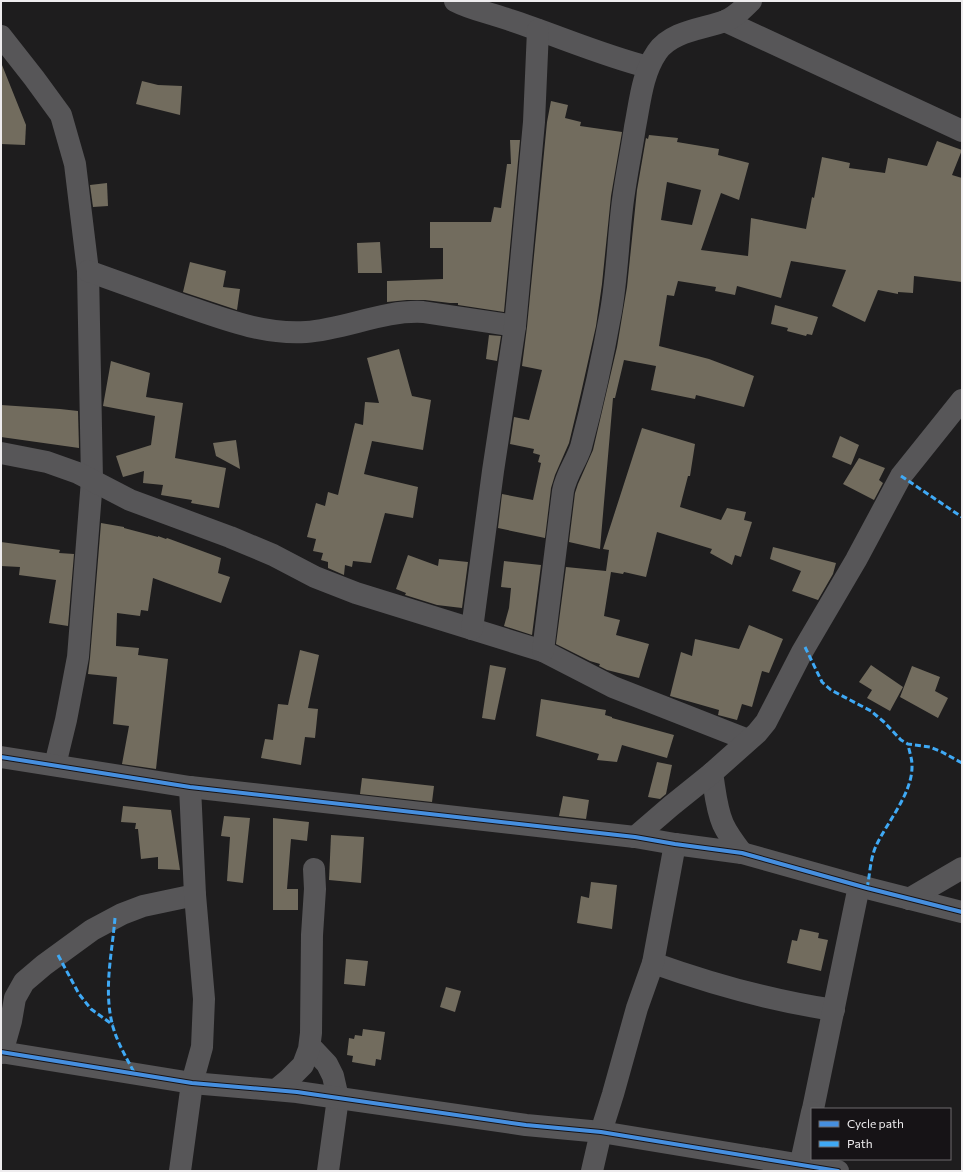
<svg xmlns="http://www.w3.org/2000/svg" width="963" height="1172" font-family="Commissioner,sans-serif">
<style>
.building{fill:#726c5e;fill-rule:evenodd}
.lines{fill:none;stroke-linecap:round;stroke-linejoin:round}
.street{stroke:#575658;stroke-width:22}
.quiet{stroke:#3fa9f5;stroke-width:3;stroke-dasharray:6 3;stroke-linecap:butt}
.cycleway-casing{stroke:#161316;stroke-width:6}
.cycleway{stroke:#468fdf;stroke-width:4}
</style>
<rect width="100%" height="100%" fill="#1e1d1e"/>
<g class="building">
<path d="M1,65H2L26,125L25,145L1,144Z"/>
<path d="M142,81L158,85L182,86L180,115L136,104Z"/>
<path d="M551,101L568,105L565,118L581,122L580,126L622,132L611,196L602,284L596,326L581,393L569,443L555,475L551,488L545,538L498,528L502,494L533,500L541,463L538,462L540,455L533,453L534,449L510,444L514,417L529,420L542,370L522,366L527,327L547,122Z"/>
<path d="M649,135L678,138L677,142L719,149L718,155L749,163L739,200L721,193L701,250L748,256L751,218L806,229L812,197L814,198L822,157L850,163L849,168L885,173L888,158L927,166L937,141L962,150L952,175L962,178V282L914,276L913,293L898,292V294L878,290L865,322L832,306L846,270L791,261L781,298L737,286L735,295L715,291L716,287L678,281L674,296L667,295L659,346L709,359L754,376L744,407L696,395L695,399L651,390L656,366L624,360L615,398H613L600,549L569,542L575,493L578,484L593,450L617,347L627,287L637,190L646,138L648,139ZM667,182L701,190L692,225L661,220Z"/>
<path d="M510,140H520L504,312L458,305V303H450L425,300H407L387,302V281L443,279V248H430V222H491L494,207L501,208L507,164H511Z"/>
<path d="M107,183L108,206L93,207L90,185Z"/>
<path d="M380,242L382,273H358L357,243Z"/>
<path d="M190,262L226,271L223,287L240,289L237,310L183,292Z"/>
<path d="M775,305L818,317L812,335L807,334L806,336L787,331L788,328L771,324Z"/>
<path d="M489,335L501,336L497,361L486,359Z"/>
<path d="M399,349L412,396L431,400L423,450L372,441L364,474L418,487L413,518L385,513L371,563L353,561L352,567L345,565L344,575L328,568V562L321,560L323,553L313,551L316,539L307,537L316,503L325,506L328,492L338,495L355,423L363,425L365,402L379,403L367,358Z"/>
<path d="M111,361L150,373L146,397L183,403L175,458L226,468L219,508L191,503L192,500L161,495L163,485L143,483L144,471L123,477L116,456L151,445L155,416L103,406Z"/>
<path d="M1,405L60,409L78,411L79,448L1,437Z"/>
<path d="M642,428L695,444L690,476H688L680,507L721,520L727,508L746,512L744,520L752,522L741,557L735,555L732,565L710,553L712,549L657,532L646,577L624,572L623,574L611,572L604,616L620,620L616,635L649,644L639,678L607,670L599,666L600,664L590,661L556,644L566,567L606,571L609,550L603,549Z"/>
<path d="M840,436L859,445L851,465L832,457Z"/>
<path d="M236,440L240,469L216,456L213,443Z"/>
<path d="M859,458L885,468L879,480L883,483L874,500L843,484Z"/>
<path d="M101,523L124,527V528L158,537V536L166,539L167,538L221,558L218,573L230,577L221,603L153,578L148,611L141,610L140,616L117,613L116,646L139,648L138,655L168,659L156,769L122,764L129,726L113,724L117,677L88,674L90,658Z"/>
<path d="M1,542L60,550L59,553L74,554L68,626L49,623L56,580L19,575L20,567L1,566Z"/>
<path d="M773,547L836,563L833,574L818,600L792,591L801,571L770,559Z"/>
<path d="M408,555L438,566L439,559L468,562L462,608L437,605L405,595L406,593L396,589Z"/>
<path d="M504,561L541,565L532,635L504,626L509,608L511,588L501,587Z"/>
<path d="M749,625L783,639L769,673L762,671L752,707L742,704L737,720L718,715L719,710L670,696L681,652L692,656L695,639L739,649Z"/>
<path d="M300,650L319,655L308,708L318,709L315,738L305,737L301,765L261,758L265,739L273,740L278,704L288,705Z"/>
<path d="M490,665L506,668L495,720L482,718Z"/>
<path d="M871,665L903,687L890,711L867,698L872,690L859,682Z"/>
<path d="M912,666L940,677L935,691L948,698L938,718L900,697Z"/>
<path d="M541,699L606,710L605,715L612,717V718L674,735L667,758L622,745L617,762L597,760L599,754L536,736Z"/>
<path d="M657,762L672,765L666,794L660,799L648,797Z"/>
<path d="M362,778L434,786L432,802L360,794Z"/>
<path d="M563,796L589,800L586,819L559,816Z"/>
<path d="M123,806L171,810L180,870L158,869V857L141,859L138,829H135L136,823L121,822Z"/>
<path d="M224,816L250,818L243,883L227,881L230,837L221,836Z"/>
<path d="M273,818L309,822L307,841L291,839L287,889H298V910H273Z"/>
<path d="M331,835L364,837L361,883L329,880Z"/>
<path d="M591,882L617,885L612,929L577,923L581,896L589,898Z"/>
<path d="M800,929L819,933L818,938L828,940L821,971L787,963L792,940L797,941Z"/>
<path d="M346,959L368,961L365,986L344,984Z"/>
<path d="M446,987L461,991L455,1012L440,1007Z"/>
<path d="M363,1029L385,1032L381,1060L376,1059L375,1066L352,1062L353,1056L347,1055L349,1038L354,1039L355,1035L362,1036Z"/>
</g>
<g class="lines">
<g class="street">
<path d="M455,1C472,10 491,13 510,20C556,35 601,55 648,67"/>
<path d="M725,21L962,131"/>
<path d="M1,36L34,78L61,115L75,164L88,271L92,480L78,657L66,720L55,765"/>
<path d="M88,271C119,282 149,293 180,304C221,318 263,335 306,332C346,329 383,310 423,312L515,326"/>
<path d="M1,453L47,462L78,473L130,500L230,537L273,555L315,577L356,593L543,651L613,687L748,740"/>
<path d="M472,629L493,471L515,326L534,122L538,30"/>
<path d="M543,651L563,491C566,475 576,462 581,447C593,402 603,356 611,311C617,277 618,242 622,208C625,181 631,154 635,127C640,102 642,74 657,52C671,31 703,29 725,21C735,17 743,9 751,1"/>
<path d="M1,757L190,787L635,837L675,844L742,853L867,888L962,912"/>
<path d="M712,773C715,790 716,808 723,824C728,835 735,844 742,853"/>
<path d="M635,837L671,806L712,773L757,733L766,722L802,652L856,560L901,476L962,400"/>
<path d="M909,899L962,868"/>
<path d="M653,963C712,984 772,1001 834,1010"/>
<path d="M310,1046L327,1064L333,1076L338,1098L328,1171"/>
<path d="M1,1052L192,1083L297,1092L526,1125L601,1132L838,1171"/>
<path d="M2,1053L11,1021L15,998L24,982L44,965L92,930L122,914L143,906L195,895"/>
<path d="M276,1090L288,1080L303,1065L309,1049L311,1033L312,935L315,889L314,869"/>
<path d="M813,1109L859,886"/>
<path d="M180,1171L192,1083L202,1047L204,999L195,895L190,787"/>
<path d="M592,1171L601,1132L613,1094L637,1008L653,963L675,844"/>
<path d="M799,1171L812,1112"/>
</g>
<g class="quiet">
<path d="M901,476L962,517"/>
<path d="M805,647L822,682L831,690L871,711L884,722L901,740L908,744L930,747L942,752L962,763"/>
<path d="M867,888C870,875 870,859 876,846C887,822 913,793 912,765C912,758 909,751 908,744"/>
<path d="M115,918C112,954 103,991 113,1027C118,1044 127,1059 135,1074"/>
<path d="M58,955L79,994L91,1009L113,1025"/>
</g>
<defs>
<g id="cycleway">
<path d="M1,757L190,787L635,837L675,844L742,853L867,888L962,912"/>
<path d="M1,1052L192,1083L297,1092L526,1125L601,1132L838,1171"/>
</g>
</defs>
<use href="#cycleway" class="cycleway-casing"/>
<use href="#cycleway" class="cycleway"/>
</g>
<rect width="963" height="1172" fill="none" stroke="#eeecee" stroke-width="4"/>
<rect x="811" y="1108" width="140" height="52" fill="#161316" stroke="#6c6a6c"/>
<rect x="819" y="1121" width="20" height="6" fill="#468fdf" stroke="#6c6a6c"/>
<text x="847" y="1128" font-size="12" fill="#eeecee">Cycle path</text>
<rect x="819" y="1141" width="20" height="6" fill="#3fa9f5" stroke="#6c6a6c"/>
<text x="847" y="1148" font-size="12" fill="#eeecee">Path</text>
</svg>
